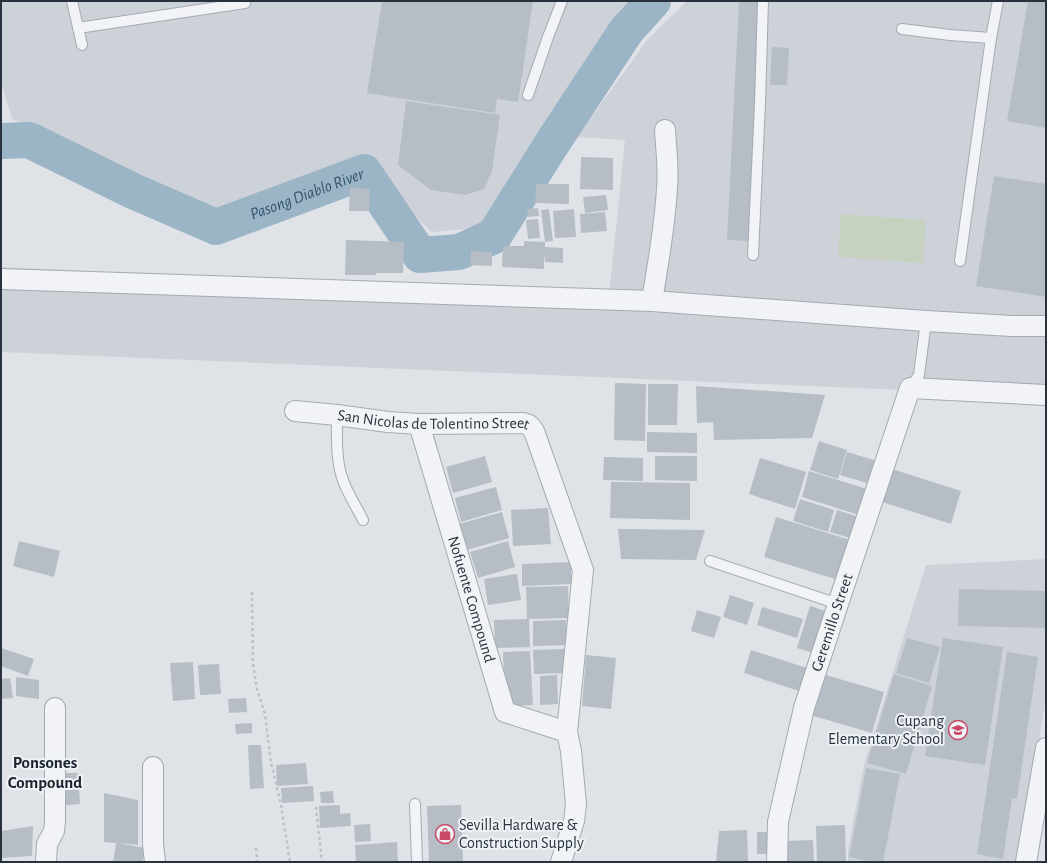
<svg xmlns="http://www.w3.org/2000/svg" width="1047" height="863" font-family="'Alegreya Sans',sans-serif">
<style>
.built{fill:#cdd2d9}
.green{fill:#c6d1c0}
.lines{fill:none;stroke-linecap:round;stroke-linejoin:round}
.river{stroke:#9bb4c6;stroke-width:36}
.building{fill:#b6bdc4}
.lane-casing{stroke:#a4aab2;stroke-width:12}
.street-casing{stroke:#a4aab2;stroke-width:22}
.path{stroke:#bdc1c6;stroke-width:2.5;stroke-dasharray:3 3;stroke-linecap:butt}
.lane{stroke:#f1f3f6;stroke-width:10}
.street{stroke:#f1f3f6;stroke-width:20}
.labels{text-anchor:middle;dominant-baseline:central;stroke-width:4;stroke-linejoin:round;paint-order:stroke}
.street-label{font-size:16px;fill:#28323e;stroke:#eef2f5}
.poi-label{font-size:16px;fill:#28323e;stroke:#eef2f5;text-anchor:end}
.water-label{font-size:17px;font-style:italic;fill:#345470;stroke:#eef2f5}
.neighbourhood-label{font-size:17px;font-weight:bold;fill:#1b232f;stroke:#eef2f5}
</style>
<rect width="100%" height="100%" fill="#dfe3e8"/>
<g class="built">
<path d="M1,1H629L621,8L547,134L479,228L432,232L356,159L218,214L12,119L1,81Z"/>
<path d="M687,1H1046V396L1,352V267L609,296L625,140L577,137L648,39Z"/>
<path d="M1046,559V696L1020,862H848V849L864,765L926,565Z"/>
</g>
<path class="green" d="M841,214L926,220L923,263L838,257Z"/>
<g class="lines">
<path class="river" id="s1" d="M1,141L29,140L133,191L216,227L364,172L420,255L459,252L494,236L551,145L626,31L653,1"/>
</g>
<g class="building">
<path d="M382,1H533L518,102L497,99L495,113L367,93Z"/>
<path d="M739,1H761L749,241L727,240Z"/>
<path d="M1028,1H1046V128L1007,121Z"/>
<path d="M772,47L789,48L787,85H770Z"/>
<path d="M406,101L500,115L492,171L484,189L465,195L431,190L398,165Z"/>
<path d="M581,157L613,158V190L580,189Z"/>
<path d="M994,176L1046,184V297L976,286Z"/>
<path d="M536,184H569V204L535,203Z"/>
<path d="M350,188L370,189L369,211H349Z"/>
<path d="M606,195L608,210L585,213L583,197Z"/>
<path d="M538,208L539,216L528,217L527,209Z"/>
<path d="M549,209L553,241L545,242L541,210Z"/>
<path d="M574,209L576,237L555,238L553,211Z"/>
<path d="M605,212L607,231L581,233L580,214Z"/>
<path d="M538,219L540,238L528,239L526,220Z"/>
<path d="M346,240L404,242L403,273H376V275H345Z"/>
<path d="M524,241L545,242V247L563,248V263L545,262L544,252V269L502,267L503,246H524Z"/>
<path d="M471,251L492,252V266L470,265Z"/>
<path d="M615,383L646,384L645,441L614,440Z"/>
<path d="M648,384H678L677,425H648Z"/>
<path d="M696,386L825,395L812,438L714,440L713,422L697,423Z"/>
<path d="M647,432L697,433V453L647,452Z"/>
<path d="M819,441L847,450L838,479L810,470Z"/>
<path d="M847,452L877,461L870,484L840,475Z"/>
<path d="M485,456L492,482L453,493L446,467Z"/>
<path d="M655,456H697V481L655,480Z"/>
<path d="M604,457L643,458V481L603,480Z"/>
<path d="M760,458L806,472L795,509L749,494Z"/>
<path d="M889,468L961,491L951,524L879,501Z"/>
<path d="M809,471L867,489L859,515L802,497Z"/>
<path d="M611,482L690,483V520L610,518Z"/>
<path d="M496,487L502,510L461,522L455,498Z"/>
<path d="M800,499L834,510L828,532L793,521Z"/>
<path d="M548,508L551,544L513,546L511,510Z"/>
<path d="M837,510L859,517L853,539L830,532Z"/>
<path d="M502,512L509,538L467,550L459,524Z"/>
<path d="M776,517L850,540L838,580L764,557Z"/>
<path d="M618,529L705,530L696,560L621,559Z"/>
<path d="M19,541L60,551L54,577L13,566Z"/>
<path d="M508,541L515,567L478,578L470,552Z"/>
<path d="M571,562V584L522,586V564Z"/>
<path d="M517,574L521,600L488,605L484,579Z"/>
<path d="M568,586L569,618L529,619L530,647L495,648L494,620L527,619L526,587Z"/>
<path d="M959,589L1046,591V628L958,626Z"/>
<path d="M730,595L754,603L747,625L723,617Z"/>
<path d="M810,606L829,612L816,654L797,648Z"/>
<path d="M762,607L803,619L797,638L757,625Z"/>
<path d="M697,610L721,617L714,638L691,631Z"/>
<path d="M566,620L567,645L533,646V621Z"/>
<path d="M907,638L940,647L929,683L896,673Z"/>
<path d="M943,638L1003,647L985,765L925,756Z"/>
<path d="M1,648L34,659L28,676L1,666Z"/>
<path d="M564,649L565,673L534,674L533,650Z"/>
<path d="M751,650L810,669L802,692L744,673Z"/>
<path d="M530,651L533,705L505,706L503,652Z"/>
<path d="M1007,652L1038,657L1017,799L1012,798L1003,859L977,854Z"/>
<path d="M586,655L616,658L611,709L582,706Z"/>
<path d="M193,662L195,699L173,701L170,663Z"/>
<path d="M219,664L221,694L200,695L198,665Z"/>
<path d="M819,673L884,692L872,733L807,714Z"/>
<path d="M894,674L932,686L906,774L867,763Z"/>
<path d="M557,675L558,704L540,705V676Z"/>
<path d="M16,677L39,680V699L16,696Z"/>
<path d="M10,678L13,698L1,699V679Z"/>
<path d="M246,698L247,712L229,713L228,699Z"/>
<path d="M252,723V733L236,734L235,724Z"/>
<path d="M248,745H261L264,788L250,789Z"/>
<path d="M306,763L308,784L277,786L276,765Z"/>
<path d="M866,768L900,774L883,862H872L849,857Z"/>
<path d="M60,773H78L80,804L58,806Z"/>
<path d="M313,786L314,801L282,803L281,788Z"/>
<path d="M333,791L334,803H321L320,792Z"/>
<path d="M104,793L138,800V845L118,843L144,848L143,862H113L116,843L104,842Z"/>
<path d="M340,805V814L350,813L351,826L320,828L319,806Z"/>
<path d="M461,805L463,862H429L427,806Z"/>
<path d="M370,824L371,841L355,842L354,825Z"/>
<path d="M845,825L846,862H817L816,826Z"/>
<path d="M33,826L32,856L1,858V831Z"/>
<path d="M747,830L748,862H716L719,831Z"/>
<rect x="757" y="832" width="16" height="22"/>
<path d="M813,840L814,862H787L786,841Z"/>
<path d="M397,842L398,862H356L355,845Z"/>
</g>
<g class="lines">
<defs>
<g id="lane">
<path d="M72,1L82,45"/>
<path d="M78,28L245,3V1"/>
<path d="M902,29L950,35L991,38"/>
<path d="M528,95L548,37L562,1"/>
<path d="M753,255L760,103L763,1"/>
<path d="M960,261L991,38L998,1"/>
<path d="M910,388L919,375L926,321"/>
<path d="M337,415C337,432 336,449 339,465C342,485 354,502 363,520"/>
<path d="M710,561L838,604"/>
<path d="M415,804L417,862"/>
</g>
<g id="street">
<path d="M1,279L652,301L926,321L1012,326H1046"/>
<path d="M652,301C658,263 665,226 667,188C669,169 666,149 665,130"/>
<path id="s2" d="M295,411L337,415L388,422L419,424L523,423L529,425L534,431L583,570L567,732L571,751L576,804L574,821L561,862"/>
<path id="s3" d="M419,424L505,712L567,732"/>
<path d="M153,767V844L155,862"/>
<path d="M46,862L47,844L54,831L55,821V708"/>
<path id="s4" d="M777,862L778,822L804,708L838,604L910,388L1046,395"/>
<path d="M1026,862L1046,748"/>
</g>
</defs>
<use href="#lane" class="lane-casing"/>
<use href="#street" class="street-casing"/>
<g class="path">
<path d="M252,592L253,664L257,689L265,714L271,763L281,805L290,862"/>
<path d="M316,807L322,862"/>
<path d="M256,848L257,862"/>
</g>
<use href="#lane" class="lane"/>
<use href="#street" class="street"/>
</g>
<defs>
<symbol id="school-ring" viewBox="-11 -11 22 22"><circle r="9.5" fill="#eef2f5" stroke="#c84866" stroke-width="1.5"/><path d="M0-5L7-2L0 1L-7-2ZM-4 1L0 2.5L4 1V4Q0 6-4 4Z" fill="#c84866"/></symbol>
<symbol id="shop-ring" viewBox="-11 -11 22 22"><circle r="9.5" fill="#eef2f5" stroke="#c84866" stroke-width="1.5"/><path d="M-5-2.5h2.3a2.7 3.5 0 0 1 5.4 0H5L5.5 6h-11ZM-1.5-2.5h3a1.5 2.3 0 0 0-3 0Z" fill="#c84866"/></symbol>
</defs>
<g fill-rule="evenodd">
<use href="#school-ring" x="947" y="719" width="22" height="22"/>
<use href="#shop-ring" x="434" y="823" width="22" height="22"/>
</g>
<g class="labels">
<g class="street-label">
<text stroke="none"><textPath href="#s2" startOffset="139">San Nicolas de Tolentino Street</textPath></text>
<text stroke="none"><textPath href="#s3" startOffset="183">Nofuente Compound</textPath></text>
<text stroke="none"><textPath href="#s4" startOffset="247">Geremillo Street</textPath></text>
</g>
<g class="poi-label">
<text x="944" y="721">Cupang<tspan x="944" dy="18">Elementary School</tspan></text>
<text x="459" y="825" text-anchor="start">Sevilla Hardware &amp;<tspan x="459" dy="18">Construction Supply</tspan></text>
</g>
<g class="water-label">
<text stroke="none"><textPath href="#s1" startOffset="331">Pasong Diablo River</textPath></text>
</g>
<g class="neighbourhood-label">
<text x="45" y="762">Ponsones<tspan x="45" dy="20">Compound</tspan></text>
</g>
</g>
<rect width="1047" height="863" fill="none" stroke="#28323e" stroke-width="4"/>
</svg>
